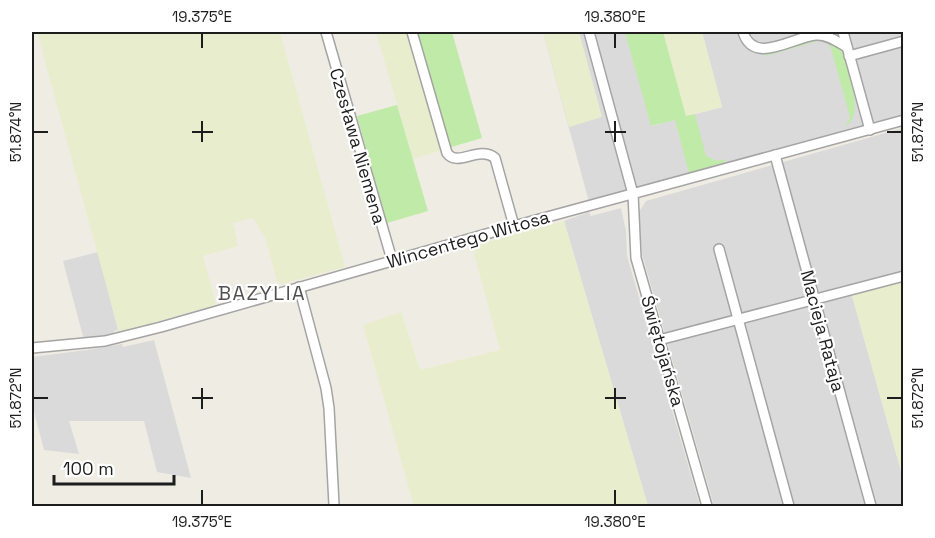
<svg xmlns="http://www.w3.org/2000/svg" width="935" height="538" font-family="'Space Grotesk',sans-serif">
<style>
.residential{fill:#dbdada}
.farmland{fill:#e8eecd}
.grass{fill:#c0eaa7}
.lines{fill:none;stroke-linecap:round;stroke-linejoin:round}
.minor-casing{stroke:#a4a4a4;stroke-width:12}
.minor{stroke:#fff;stroke-width:9}
.ticks{fill:none;stroke:#1d1d1d;stroke-width:2}
.labels{text-anchor:middle;dominant-baseline:central;stroke-width:4.5;stroke-linejoin:round;paint-order:stroke}
.street-label{font-size:18px;fill:#1d1d1d;stroke:#fff}
.neighbourhood-label{font-size:20px;letter-spacing:1.5px;fill:#505050;stroke:#fff}
.neatline{fill:none;stroke:#1d1d1d;stroke-width:2}
.ticks-label{font-size:15px;text-anchor:middle;fill:#1d1d1d}
</style>
<rect width="100%" height="100%" fill="#efece3"/>
<g class="residential">
<path d="M543,32H625L652,126L722,107L702,32H903V114L589,202Z"/>
<path d="M903,128V272L851,292L903,478V506H714L642,254L639,212L646,201Z"/>
<path d="M621,208L626,231L627,256L700,506H648L564,221L589,212L591,216Z"/>
<path d="M98,252L118,330L114,331L113,335L84,340L63,261Z"/>
<path d="M154,340L191,478L157,472L144,421H69L79,454L44,450L32,404V357L87,350L122,344L123,347Z"/>
</g>
<g class="farmland">
<path d="M37,32H280L345,267L281,284L277,281L265,237L253,218L233,223L238,246L203,256L216,305L119,332Z"/>
<path d="M376,32H416L448,148L413,159Z"/>
<path d="M543,32H579L602,117L569,127Z"/>
<path d="M663,32H702L722,107L686,116Z"/>
<path d="M564,221L648,506H414L363,325L401,312L420,370L500,350L472,246Z"/>
<path d="M903,272V478L851,292L858,282Z"/>
</g>
<g class="grass">
<path d="M416,32H452L482,138L448,148Z"/>
<path d="M625,32H663L686,116L695,114L706,156L717,161L725,159L724,163L689,173L675,120L651,126Z"/>
<path d="M812,39C823,39 835,43 842,52C846,58 848,67 849,74C853,91 862,115 845,127L850,117L830,45L821,40L766,56V54Z"/>
<path d="M397,105L428,211L387,223L357,116Z"/>
</g>
<g class="lines">
<defs>
<g id="minor">
<path d="M326,32L392,260"/>
<path d="M412,32L447,153C458,168 478,145 495,158L514,226"/>
<path d="M589,32L633,194L636,258L707,506"/>
<path d="M743,32C754,66 792,37 816,35C827,34 838,42 847,47"/>
<path d="M843,32L870,130"/>
<path d="M849,56L904,41"/>
<path d="M775,155L871,506"/>
<path d="M719,249L789,506"/>
<path d="M299,287L326,388L329,408L334,505"/>
<path d="M659,340L904,276"/>
<path d="M32,348L105,341L161,327L514,226L904,120"/>
</g>
</defs>
<use href="#minor" class="minor-casing"/>
<use href="#minor" class="minor"/>
</g>
<path class="ticks" d="M202,33V48M615,33V48M202,121V142M615,121V142M33,132H48M192,132H213M605,132H626M887,132H902M202,388V409M615,388V409M33,398H48M192,398H213M605,398H626M887,398H902M202,490V505M615,490V505"/>
<g class="labels">
<g class="street-label">
<text transform="translate(358 146) rotate(74)">Czesława Niemena</text>
<text transform="translate(468 239) rotate(-16)">Wincentego Witosa</text>
<text transform="translate(823 331) rotate(75)">Macieja Rataja</text>
<text transform="translate(663 351) rotate(74)">Świętojańska</text>
</g>
<g class="neighbourhood-label">
<text x="262" y="293">BAZYLIA</text>
</g>
</g>
<rect width="935" height="538" fill="none" stroke="#ffffff" stroke-width="66"/>
<path d="M54 475v9h120v-9" fill="none" stroke="#1d1d1d" stroke-width="3"/>
<text x="63" y="475" font-size="18" fill="#1d1d1d" stroke="#ffffff" stroke-width="4.5" paint-order="stroke">100 m</text>
<rect x="33" y="33" width="869" height="472" class="neatline"/>
<g class="ticks-label">
<text x="202" y="22">19.375°E</text>
<text x="615" y="22">19.380°E</text>
<text transform="translate(16 132) rotate(-90)" y="5">51.874°N</text>
<text transform="translate(918 132) rotate(-90)" y="5">51.874°N</text>
<text transform="translate(16 398) rotate(-90)" y="5">51.872°N</text>
<text transform="translate(918 398) rotate(-90)" y="5">51.872°N</text>
<text x="202" y="527">19.375°E</text>
<text x="615" y="527">19.380°E</text>
</g>
</svg>
